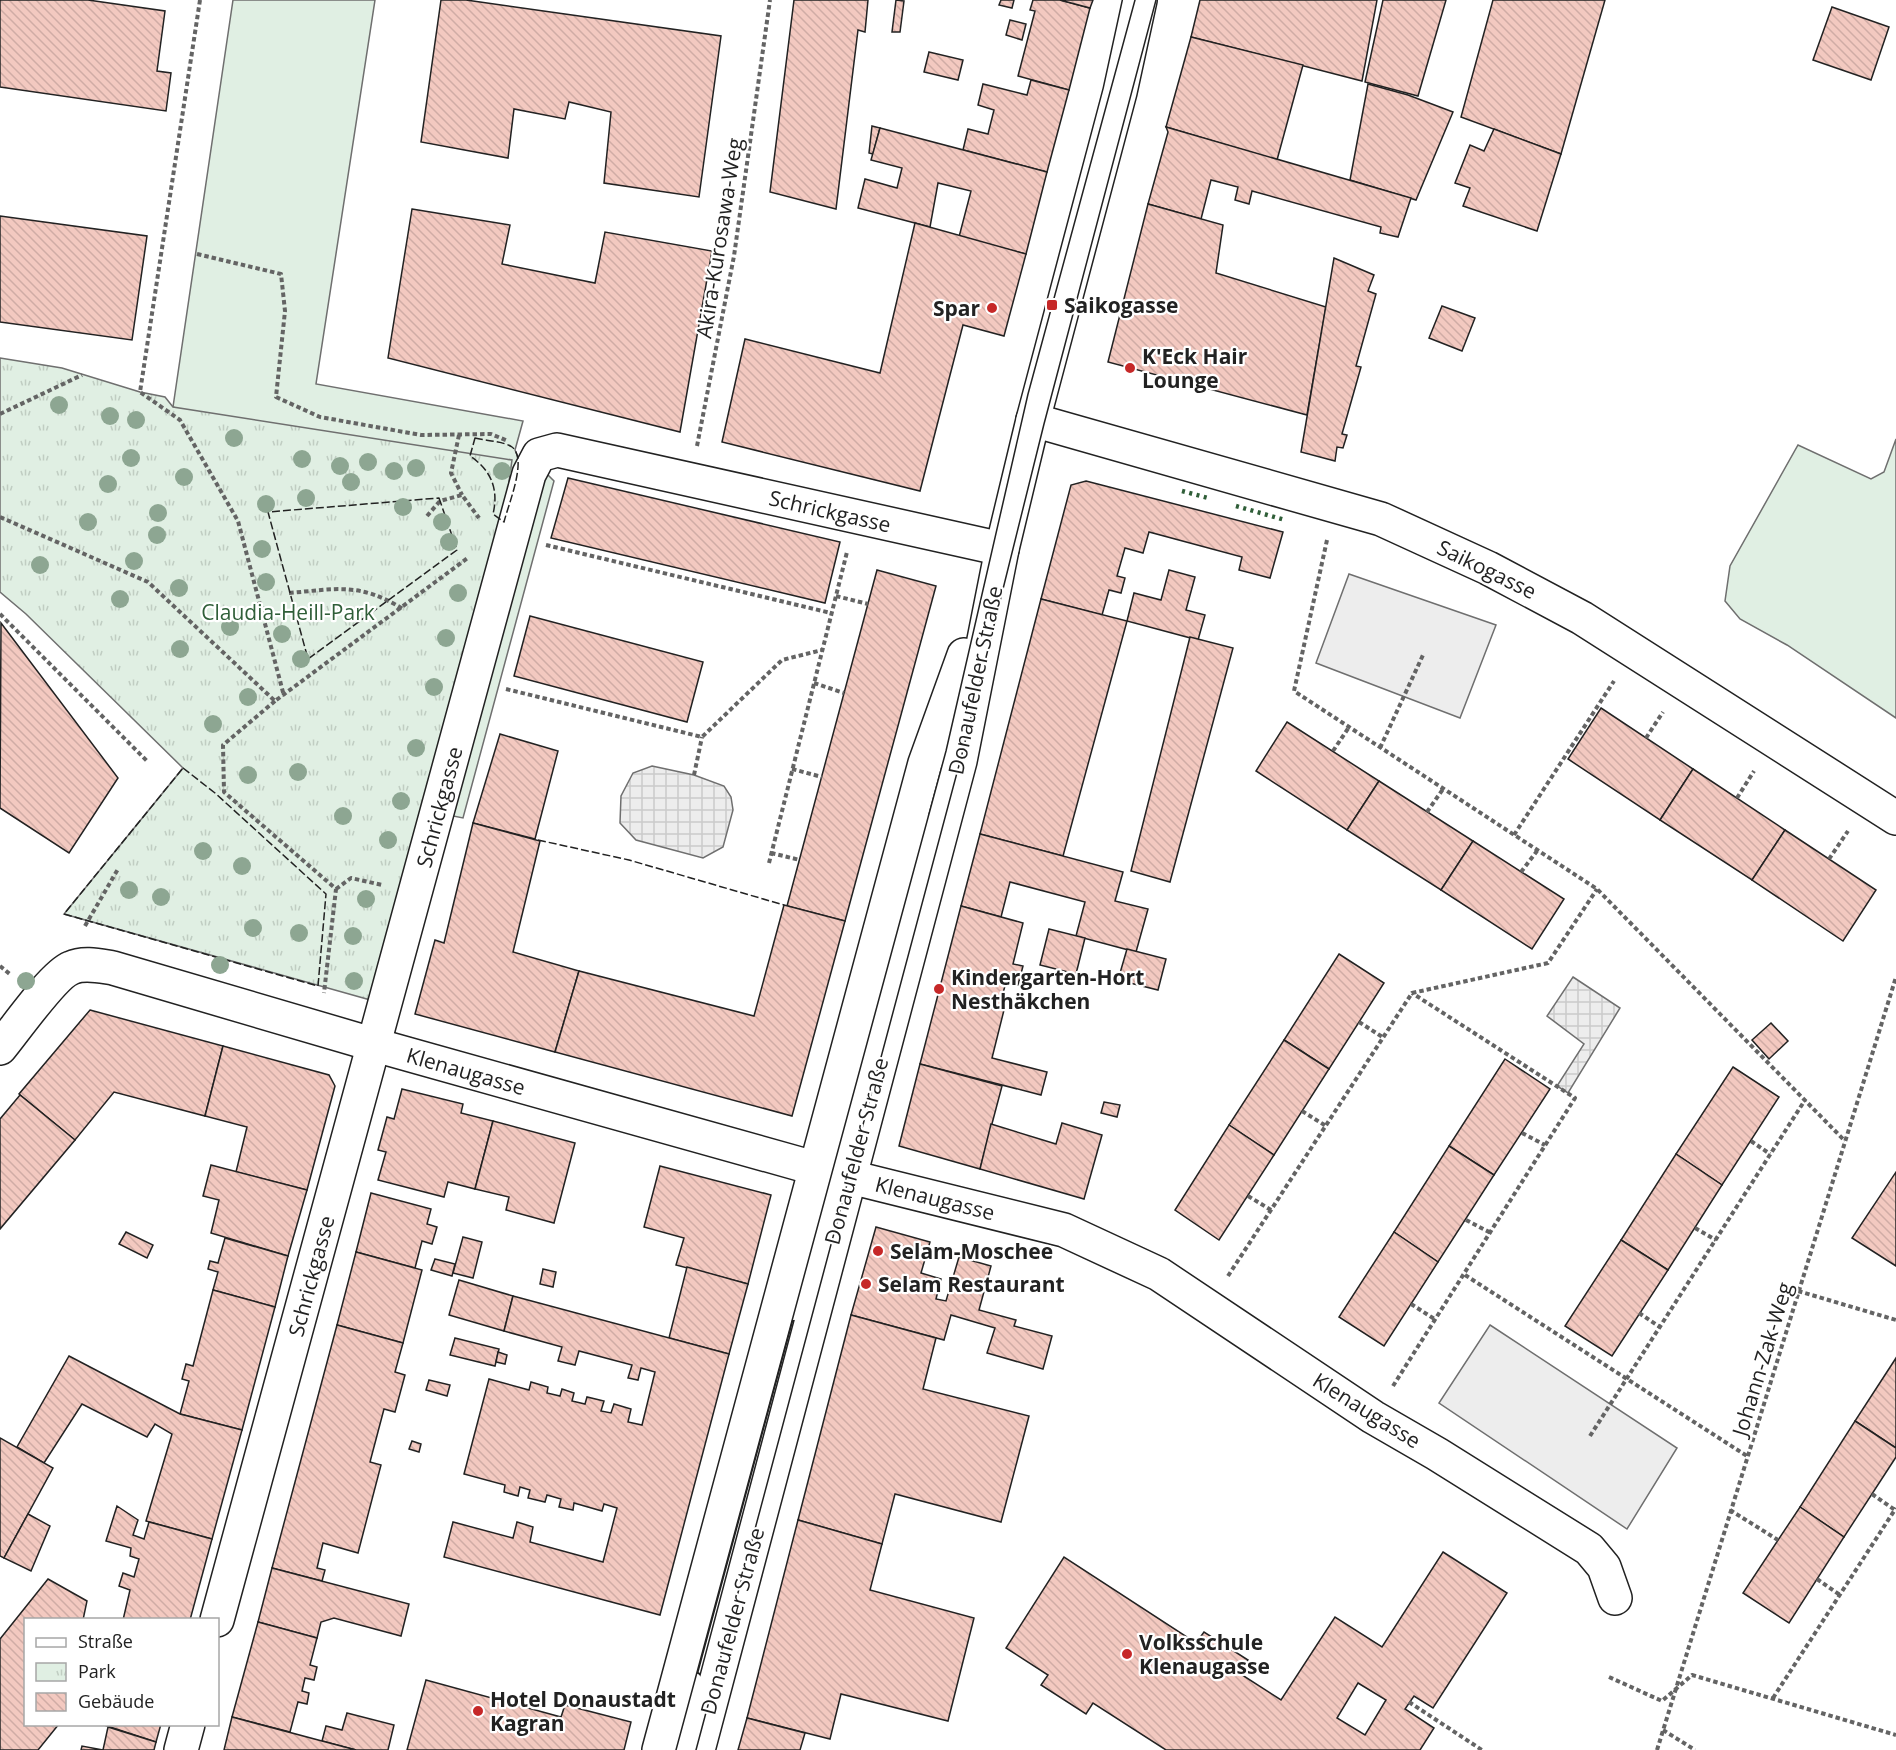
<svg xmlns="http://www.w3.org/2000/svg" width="1896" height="1750" font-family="'Open Sans',sans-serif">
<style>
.grass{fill:#e0efe3;stroke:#6f6f6f;stroke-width:1.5}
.park{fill:url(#park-tufts);stroke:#6f6f6f;stroke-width:1.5}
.parking{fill:#ededed;stroke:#6f6f6f;stroke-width:1.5}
.plaza{fill:url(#plaza-grid);stroke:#6f6f6f;stroke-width:1.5}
.building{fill:url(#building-back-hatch);stroke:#222;stroke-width:1.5;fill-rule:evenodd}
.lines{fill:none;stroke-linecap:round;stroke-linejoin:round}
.lane-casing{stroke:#222;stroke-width:20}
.street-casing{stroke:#222;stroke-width:36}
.secondary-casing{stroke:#222;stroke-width:36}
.path{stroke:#646464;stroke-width:4;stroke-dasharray:4.5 3;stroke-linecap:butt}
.lane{stroke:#fff;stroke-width:16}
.street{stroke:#fff;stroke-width:33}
.secondary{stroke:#fff;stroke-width:33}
.tram{stroke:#222;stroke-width:1.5}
.hedge{stroke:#2f5e38;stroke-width:4.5;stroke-dasharray:3 4.5;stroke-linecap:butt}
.fence{stroke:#222;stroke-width:1.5;stroke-dasharray:8 3;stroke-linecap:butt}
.tree{fill:#8da692}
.poi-dot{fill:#c62828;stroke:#fff;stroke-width:2}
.labels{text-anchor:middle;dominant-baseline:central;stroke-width:4.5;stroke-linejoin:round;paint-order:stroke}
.street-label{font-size:21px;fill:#222;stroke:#fff}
.poi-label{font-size:21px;font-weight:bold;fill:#222;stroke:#fff;text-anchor:start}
.park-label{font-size:21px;fill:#2f5e38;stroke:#fff}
</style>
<defs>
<pattern id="park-tufts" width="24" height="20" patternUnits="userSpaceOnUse" patternTransform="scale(1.5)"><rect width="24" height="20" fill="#e0efe3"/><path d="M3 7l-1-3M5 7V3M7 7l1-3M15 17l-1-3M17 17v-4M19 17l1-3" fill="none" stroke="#c0cdc2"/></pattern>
<pattern id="plaza-grid" width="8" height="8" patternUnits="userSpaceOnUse" patternTransform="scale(1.5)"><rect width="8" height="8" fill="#ededed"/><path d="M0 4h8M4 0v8" fill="none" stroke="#cbcbcb"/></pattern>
<pattern id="building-back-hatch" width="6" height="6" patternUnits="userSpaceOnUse" patternTransform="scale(1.5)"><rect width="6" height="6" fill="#f3c9c0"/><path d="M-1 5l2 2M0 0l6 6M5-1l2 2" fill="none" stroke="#d0aca5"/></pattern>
</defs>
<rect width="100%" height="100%" fill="#fff"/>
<g class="grass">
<path d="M233,0H375L316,384L523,421L515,450L520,462L504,522L173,407Z"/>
<path d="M1896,439V718L1787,645L1740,619L1725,601L1730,566L1798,445L1871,479L1884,472Z"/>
<path d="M545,472L554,481L463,818L453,816Z"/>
</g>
<path class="park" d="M0,358L62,368L140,392L165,397L173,407L512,460L503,525L374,1001L64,914L183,768L26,614L0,592Z"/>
<g class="parking">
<path d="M1349,574L1496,625L1460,718L1316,663Z"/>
<path d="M1490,1325L1677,1448L1627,1529L1439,1403Z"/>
</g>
<g class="plaza">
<path d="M652,766L694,775L724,786L731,797L733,810L723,847L703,858L636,840L620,823L621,796L633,773Z"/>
<path d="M1573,977L1620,1008L1568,1093L1557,1086L1584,1044L1547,1016Z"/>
</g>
<g class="building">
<path d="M0,0H88L165,11L157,71L171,73L166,111L0,87Z"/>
<path d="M441,0H466L721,36L699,197L604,183L611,112L569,102L565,119L514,109L508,158L421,142Z"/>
<path d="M794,0H868L865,32L858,30L836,209L770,192Z"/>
<path d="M896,0L904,1L900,32H892Z"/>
<path d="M1001,0H1014L1012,8L999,5Z"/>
<path d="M1033,0H1060L1090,8L1069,90L1018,76L1035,11L1030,10Z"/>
<path d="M1060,0H1093L1090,8Z"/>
<path d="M1200,0H1377L1362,81L1191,37Z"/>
<path d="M1383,0H1446L1418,96L1365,82Z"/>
<path d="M1493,0H1605L1561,154L1461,117Z"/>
<path d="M1832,7L1889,27L1871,80L1813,60Z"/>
<path d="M1010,20L1026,24L1022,40L1006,35Z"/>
<path d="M1191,37L1303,65L1277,160L1166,127Z"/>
<path d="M929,52L963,60L958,80L924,72Z"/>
<path d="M1031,80L1069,90L1047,172L963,150L968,129L988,134L994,110L978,105L983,84L1027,95Z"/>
<path d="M1368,84L1408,95L1453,112L1416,200L1350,180Z"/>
<path d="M872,126L880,128L873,154L869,153Z"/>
<path d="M1166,127L1411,198L1398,237L1380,233L1381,227L1252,191L1249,204L1235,200L1238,187L1211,180L1201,219L1148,204L1168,132Z"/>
<path d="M880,128L1047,172L1026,254L959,237L971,191L938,183L930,227L858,208L865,179L897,188L902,168L871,160Z"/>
<path d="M1494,129L1561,154L1537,231L1463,206L1470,188L1455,183L1470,145L1484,151Z"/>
<path d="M1148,204L1223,225L1216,273L1326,307L1307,415L1108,362Z"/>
<path d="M412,209L510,225L502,264L595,283L605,232L712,251L680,432L388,358Z"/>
<path d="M0,216L147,236L132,340L0,322Z"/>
<path d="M915,223L1026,254L1004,336L963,325L920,491L722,442L745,339L880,373Z"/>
<path d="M1334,258L1374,275L1368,291L1376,294L1356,366L1361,367L1342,434L1347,435L1343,448L1337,447L1335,461L1301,452Z"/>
<path d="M1442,306L1475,318L1462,351L1429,338Z"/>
<path d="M568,478L840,542L825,603L551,538Z"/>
<path d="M1086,481L1283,532L1270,578L1239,570L1242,557L1149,532L1143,553L1125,548L1117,576L1125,578L1121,593L1109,590L1102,615L1041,599L1071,485Z"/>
<path d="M877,570L936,586L845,921L787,906Z"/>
<path d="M1169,570L1195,577L1186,610L1205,615L1198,640L1127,621L1134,593L1161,600Z"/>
<path d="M1041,599L1127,621L1063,856L980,834Z"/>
<path d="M530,616L703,662L687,722L514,676Z"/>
<path d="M1,623L118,778L69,853L0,808Z"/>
<path d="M1190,637L1233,648L1170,882L1131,871Z"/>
<path d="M1601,708L1693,769L1660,820L1568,759Z"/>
<path d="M1287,722L1379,781L1347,830L1256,771Z"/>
<path d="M500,734L558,751L535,839L473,823Z"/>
<path d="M1693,769L1785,830L1752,880L1660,820Z"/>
<path d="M1379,781L1473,841L1441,890L1347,830Z"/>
<path d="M473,823L540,841L513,952L579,971L555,1052L415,1014L435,940L444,943Z"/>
<path d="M1785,830L1876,890L1843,941L1752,880Z"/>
<path d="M980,834L1123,872L1115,901L1148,909L1136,952L1076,936L1085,902L1010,882L1001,917L961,906Z"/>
<path d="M1473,841L1564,899L1532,949L1441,890Z"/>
<path d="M784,905L845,921L792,1116L555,1052L579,971L754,1016Z"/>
<path d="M961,906L1023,923L1013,964L1023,966L1018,985L1006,982L1002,997L1007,998L992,1058L1047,1072L1041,1095L920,1064Z"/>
<path d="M1049,929L1085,938L1076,974L1040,965Z"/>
<path d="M1127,949L1166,959L1158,990L1118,980Z"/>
<path d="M1339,954L1384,983L1329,1069L1284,1040Z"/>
<path d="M90,1010L223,1046L205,1116L114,1092L75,1140L19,1094Z"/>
<path d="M1771,1023L1788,1041L1769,1059L1752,1040Z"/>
<path d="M1284,1040L1329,1069L1274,1155L1229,1125Z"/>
<path d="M223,1046L329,1075L335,1086L307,1190L236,1172L247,1127L205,1116Z"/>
<path d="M1505,1059L1550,1089L1494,1175L1449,1146Z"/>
<path d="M920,1064L1002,1086L980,1169L899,1146Z"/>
<path d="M1733,1067L1779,1097L1722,1185L1676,1154Z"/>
<path d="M402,1089L463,1104L461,1113L493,1121L475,1189L448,1182L444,1197L378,1180L386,1152L378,1150L387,1117L394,1119Z"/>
<path d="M20,1095L75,1140L0,1229V1119Z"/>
<path d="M1104,1102L1120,1105L1117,1117L1101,1113Z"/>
<path d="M493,1121L575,1143L554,1223L506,1210L509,1197L475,1189Z"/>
<path d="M1062,1123L1102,1135L1084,1199L980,1169L991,1124L1056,1144Z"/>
<path d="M1229,1125L1274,1155L1219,1240L1175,1210Z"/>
<path d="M1449,1146L1494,1175L1438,1262L1394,1232Z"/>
<path d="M1676,1154L1722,1185L1668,1270L1621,1240Z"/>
<path d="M211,1165L307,1190L288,1256L211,1233L219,1200L203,1196Z"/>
<path d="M660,1166L771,1195L748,1284L676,1265L684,1238L644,1227Z"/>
<path d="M1896,1172V1266L1852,1238Z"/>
<path d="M371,1193L431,1209L427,1224L437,1227L432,1244L422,1241L415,1268L356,1252Z"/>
<path d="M876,1227L930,1242L921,1273L941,1279L936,1299L946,1301L959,1257L991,1266L979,1310L1016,1320L1014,1326L1052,1336L1043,1369L987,1353L995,1328L951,1315L944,1340L851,1315Z"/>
<path d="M126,1232L153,1245L147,1258L119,1244Z"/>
<path d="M1394,1232L1438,1262L1384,1346L1339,1317Z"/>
<path d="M463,1237L482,1242L473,1278L453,1273Z"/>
<path d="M225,1238L288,1256L275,1307L213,1290L218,1272L208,1269L210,1261L218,1263Z"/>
<path d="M1621,1240L1668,1270L1612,1356L1565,1326Z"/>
<path d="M356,1252L422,1270L403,1343L337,1325Z"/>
<path d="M435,1259L455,1264L452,1276L431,1270Z"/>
<path d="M687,1267L748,1284L729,1354L669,1338Z"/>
<path d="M543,1269L556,1272L553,1287L540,1284Z"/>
<path d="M459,1280L513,1296L504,1331L449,1315Z"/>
<path d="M213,1290L275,1307L242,1430L180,1414L189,1381L182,1379L186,1364L193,1366Z"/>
<path d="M513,1296L729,1354L660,1615L444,1557L453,1522L513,1538L517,1522L533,1527L530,1542L603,1562L617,1508L604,1504L602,1511L574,1503L573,1510L559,1507L561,1499L547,1495L545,1502L528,1498L530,1490L520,1487L518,1496L504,1492L505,1485L464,1474L489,1379L529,1390L531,1382L548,1387L547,1393L560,1396L562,1389L574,1393L572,1401L585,1404L587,1397L604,1401L601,1411L611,1413L614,1404L631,1409L628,1422L642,1425L655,1372L641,1368L638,1380L628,1378L632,1365L579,1351L575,1365L558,1361L562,1347L504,1331Z"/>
<path d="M851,1315L936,1338L923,1389L1029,1416L1001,1522L895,1494L882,1544L798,1520Z"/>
<path d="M337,1325L403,1343L395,1372L405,1375L395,1412L384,1409L370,1462L381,1465L358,1553L323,1543L317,1568L325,1570L322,1581L272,1568Z"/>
<path d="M455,1338L499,1349L495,1366L450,1355Z"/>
<path d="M498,1352L507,1355L505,1364L496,1362Z"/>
<path d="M69,1356L180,1414L242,1430L212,1539L146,1521L172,1434L155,1424L147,1437L82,1404L44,1463L17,1447Z"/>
<path d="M1896,1358V1448L1855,1421Z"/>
<path d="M429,1380L450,1385L447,1396L426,1390Z"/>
<path d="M1855,1421L1896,1448V1457L1844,1537L1800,1507Z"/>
<path d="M0,1438L53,1468L4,1558L0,1556Z"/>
<path d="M412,1441L421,1444L419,1452L409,1449Z"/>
<path d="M117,1506L138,1520L133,1535L144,1539L149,1522L212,1539L190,1620H123L130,1590L119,1586L123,1573L134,1577L139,1559L130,1556L131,1548L106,1541Z"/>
<path d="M1800,1507L1844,1537L1789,1623L1743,1593Z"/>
<path d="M28,1514L50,1526L31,1571L4,1558Z"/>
<path d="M798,1520L882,1544L870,1590L974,1618L948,1721L841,1694L830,1739L747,1718Z"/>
<path d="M1443,1552L1507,1593L1433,1708L1414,1696L1405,1709L1434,1728L1420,1750H1166L1093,1703L1086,1714L1041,1685L1048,1675L1006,1648L1064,1557L1196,1643L1204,1632L1248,1660L1239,1673L1281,1700L1335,1617L1382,1647ZM1358,1683L1386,1700L1365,1735L1337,1718Z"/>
<path d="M272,1568L409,1604L401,1636L334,1618L321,1622L317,1638L258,1622Z"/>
<path d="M48,1579L87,1601L83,1620H26V1724H59L38,1750H0V1639Z"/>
<path d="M258,1622L317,1638L310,1665L317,1667L314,1680L305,1678L302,1691L309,1693L307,1704L298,1702L290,1732L232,1717Z"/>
<path d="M426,1680L561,1717L565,1705L631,1722L624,1750H407Z"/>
<path d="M347,1713L394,1725L388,1750H356L322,1741L326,1726L342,1730Z"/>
<path d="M232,1717L322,1741L356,1750H224Z"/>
<path d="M747,1718L805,1733L800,1750H738Z"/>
<path d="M101,1724H161L156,1742Z"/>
<path d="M108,1727L156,1742L154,1750H81L82,1746L103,1750Z"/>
</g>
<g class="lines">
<defs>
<g id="lane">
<path d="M794,1312L926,824"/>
<path d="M676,1750L694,1681"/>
</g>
<g id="street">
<path d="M1033,420L1381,519L1488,568L1582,618L1896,818"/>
<path d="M0,1048C15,1030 53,975 71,968C84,962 100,966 113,968L375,1045L814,1168L1064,1230L1159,1274L1373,1417L1437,1454L1589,1549L1604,1567L1615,1598"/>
<path d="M217,1620L529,474L539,455L557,450L1002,549"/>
<path d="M181,1750L188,1724"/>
</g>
<g id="secondary">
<path d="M659,1750L925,763L964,655"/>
<path d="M698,1750L960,761L1002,549L1033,420L1120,92L1140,0"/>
</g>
</defs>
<use href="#lane" class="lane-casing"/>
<use href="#street" class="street-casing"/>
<use href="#secondary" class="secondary-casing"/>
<g class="path">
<path d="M200,0L140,392L180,420L238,521L284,696"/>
<path d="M197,254L281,274L285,311L276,397L320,417L421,435L491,434L508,441"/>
<path d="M0,414L82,375"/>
<path d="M459,435L451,473L462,495"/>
<path d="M697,446L734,256L770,0"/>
<path d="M427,516L440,501L462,495L479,518"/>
<path d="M0,517L148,582L275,701L469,557"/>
<path d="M1327,540L1294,691L1597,889L1845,1141"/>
<path d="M546,545L831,613"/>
<path d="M289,593C337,589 359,582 403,609"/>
<path d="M836,596L868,604"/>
<path d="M0,614L148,762"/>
<path d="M814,683L844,693"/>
<path d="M506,689L702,737L782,660L822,650"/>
<path d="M275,701L223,745L224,792L336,889L324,993"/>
<path d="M1646,738L1663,712"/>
<path d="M1380,748L1423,655"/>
<path d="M1333,751L1349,727"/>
<path d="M792,769L822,777"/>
<path d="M694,775L702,737"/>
<path d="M1737,798L1754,771"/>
<path d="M1427,812L1443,789"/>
<path d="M1514,835L1614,681"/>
<path d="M771,853L800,860"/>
<path d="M1829,859L1848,831"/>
<path d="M769,863L847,552"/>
<path d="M1521,872L1537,851"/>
<path d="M336,889L351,878L382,885"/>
<path d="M85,926L118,869"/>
<path d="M0,966L11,975"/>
<path d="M1359,1022L1384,1038"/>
<path d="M1302,1111L1326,1126"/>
<path d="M1522,1133L1545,1145"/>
<path d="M1751,1141L1770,1154"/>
<path d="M1248,1196L1271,1210"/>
<path d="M1466,1220L1491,1233"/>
<path d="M1695,1228L1716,1240"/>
<path d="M1465,1275L1747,1456"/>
<path d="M1228,1276L1412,993L1548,963L1597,889"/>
<path d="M1798,1291L1896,1320"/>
<path d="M1411,1304L1436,1320"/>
<path d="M1639,1313L1660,1327"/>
<path d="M1393,1386L1575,1098L1412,993"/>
<path d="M1590,1436L1805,1100"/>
<path d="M1872,1494L1895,1510"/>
<path d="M1730,1510L1778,1540"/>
<path d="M1817,1579L1840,1595"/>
<path d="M1609,1677L1662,1701L1692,1675L1896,1735"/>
<path d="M1773,1698L1896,1508"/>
<path d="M1409,1702L1482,1750"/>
<path d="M1663,1730L1695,1750"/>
<path d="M1657,1750L1896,977"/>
</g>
<use href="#lane" class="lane"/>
<use href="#street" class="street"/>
<use href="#secondary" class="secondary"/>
<g class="tram">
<path d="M676,1750L946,751L1028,394L1135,0"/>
<path d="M696,1750L962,754L1044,424L1156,0"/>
</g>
<g class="hedge">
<path d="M1182,491L1208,498"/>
<path d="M1236,506L1285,520"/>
</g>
<g class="fence">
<path d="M475,438C486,441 503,441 512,447C528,459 508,505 504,522L493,514C499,489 491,470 470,456Z"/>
<path d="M439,498L457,550L308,659L268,512Z"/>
<path d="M183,768L215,793L326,894L318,986L64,914Z"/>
<path d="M538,840L629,860L784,905"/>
</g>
</g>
<g class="tree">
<circle cx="59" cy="405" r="9"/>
<circle cx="110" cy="416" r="9"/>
<circle cx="136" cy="420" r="9"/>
<circle cx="234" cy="438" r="9"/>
<circle cx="131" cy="458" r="9"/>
<circle cx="302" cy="459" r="9"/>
<circle cx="368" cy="462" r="9"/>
<circle cx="340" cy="466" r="9"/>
<circle cx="416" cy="468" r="9"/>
<circle cx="394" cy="471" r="9"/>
<circle cx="502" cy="471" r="9"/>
<circle cx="184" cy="477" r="9"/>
<circle cx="351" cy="482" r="9"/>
<circle cx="108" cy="484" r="9"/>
<circle cx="306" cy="498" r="9"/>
<circle cx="266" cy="504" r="9"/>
<circle cx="403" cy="507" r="9"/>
<circle cx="158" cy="513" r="9"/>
<circle cx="88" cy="522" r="9"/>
<circle cx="442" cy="522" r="9"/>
<circle cx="157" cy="535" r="9"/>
<circle cx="449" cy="542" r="9"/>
<circle cx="262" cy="549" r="9"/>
<circle cx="134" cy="561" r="9"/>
<circle cx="40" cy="565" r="9"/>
<circle cx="266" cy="582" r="9"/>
<circle cx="179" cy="588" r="9"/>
<circle cx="458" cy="593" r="9"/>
<circle cx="120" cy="599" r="9"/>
<circle cx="230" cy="627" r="9"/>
<circle cx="282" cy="634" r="9"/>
<circle cx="446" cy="638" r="9"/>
<circle cx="180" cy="649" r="9"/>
<circle cx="301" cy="659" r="9"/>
<circle cx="434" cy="687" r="9"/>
<circle cx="248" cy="697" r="9"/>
<circle cx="213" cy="724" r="9"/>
<circle cx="416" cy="748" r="9"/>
<circle cx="298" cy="772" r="9"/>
<circle cx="248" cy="775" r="9"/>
<circle cx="401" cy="801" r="9"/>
<circle cx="343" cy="816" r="9"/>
<circle cx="388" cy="840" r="9"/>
<circle cx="203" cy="851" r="9"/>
<circle cx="242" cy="866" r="9"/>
<circle cx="129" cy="890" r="9"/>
<circle cx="161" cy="897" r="9"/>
<circle cx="366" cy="899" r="9"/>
<circle cx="253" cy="928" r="9"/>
<circle cx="299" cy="933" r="9"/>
<circle cx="353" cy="936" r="9"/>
<circle cx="220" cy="965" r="9"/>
<circle cx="26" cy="981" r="9"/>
<circle cx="354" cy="981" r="9"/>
</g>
<g class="poi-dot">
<rect x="1046" y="299" width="12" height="12" rx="3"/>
<circle cx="992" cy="308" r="6"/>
<circle cx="1130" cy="368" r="6"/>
<circle cx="939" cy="989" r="6"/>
<circle cx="878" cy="1251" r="6"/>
<circle cx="866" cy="1284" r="6"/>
<circle cx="1127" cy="1654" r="6"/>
<circle cx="478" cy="1711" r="6"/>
</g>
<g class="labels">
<g class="street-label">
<text transform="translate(719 238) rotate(-81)">Akira-Kurosawa-Weg</text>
<text transform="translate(830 511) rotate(13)">Schrickgasse</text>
<text transform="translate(1487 569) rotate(26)">Saikogasse</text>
<text transform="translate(975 680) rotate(-78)">Donaufelder Straße</text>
<text transform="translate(439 807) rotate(-75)">Schrickgasse</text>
<text transform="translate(466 1071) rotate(16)">Klenaugasse</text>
<text transform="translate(856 1151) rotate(-75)">Donaufelder Straße</text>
<text transform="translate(935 1198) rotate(14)">Klenaugasse</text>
<text transform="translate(311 1276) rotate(-75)">Schrickgasse</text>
<text transform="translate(1762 1359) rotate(-73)">Johann-Zak-Weg</text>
<text transform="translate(1367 1410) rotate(32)">Klenaugasse</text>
<text transform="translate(732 1621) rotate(-75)">Donaufelder Straße</text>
</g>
<g class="poi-label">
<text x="1064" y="305">Saikogasse</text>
<text x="980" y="308" text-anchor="end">Spar</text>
<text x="1142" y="356">K'Eck Hair<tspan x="1142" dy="24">Lounge</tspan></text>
<text x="951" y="977">Kindergarten-Hort<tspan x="951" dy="24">Nesthäkchen</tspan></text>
<text x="890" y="1251">Selam-Moschee</text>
<text x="878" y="1284">Selam Restaurant</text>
<text x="1139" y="1642">Volksschule<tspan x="1139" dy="24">Klenaugasse</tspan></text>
<text x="490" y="1699">Hotel Donaustadt<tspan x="490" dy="24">Kagran</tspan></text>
</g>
<g class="park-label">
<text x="288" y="612">Claudia-Heill-Park</text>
</g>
</g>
<rect x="24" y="1618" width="195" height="108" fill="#ffffff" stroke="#a7a7a7" stroke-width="1.5"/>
<rect x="36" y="1638" width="30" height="9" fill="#ffffff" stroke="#a7a7a7" stroke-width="1.5"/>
<text x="78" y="1648" font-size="18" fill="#222222">Straße</text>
<rect x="36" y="1663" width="30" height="18" fill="url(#park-tufts)" stroke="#a7a7a7" stroke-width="1.5"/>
<text x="78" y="1678" font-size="18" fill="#222222">Park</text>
<rect x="36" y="1693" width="30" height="18" fill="url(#building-back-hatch)" stroke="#a7a7a7" stroke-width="1.5"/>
<text x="78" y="1708" font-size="18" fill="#222222">Gebäude</text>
</svg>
